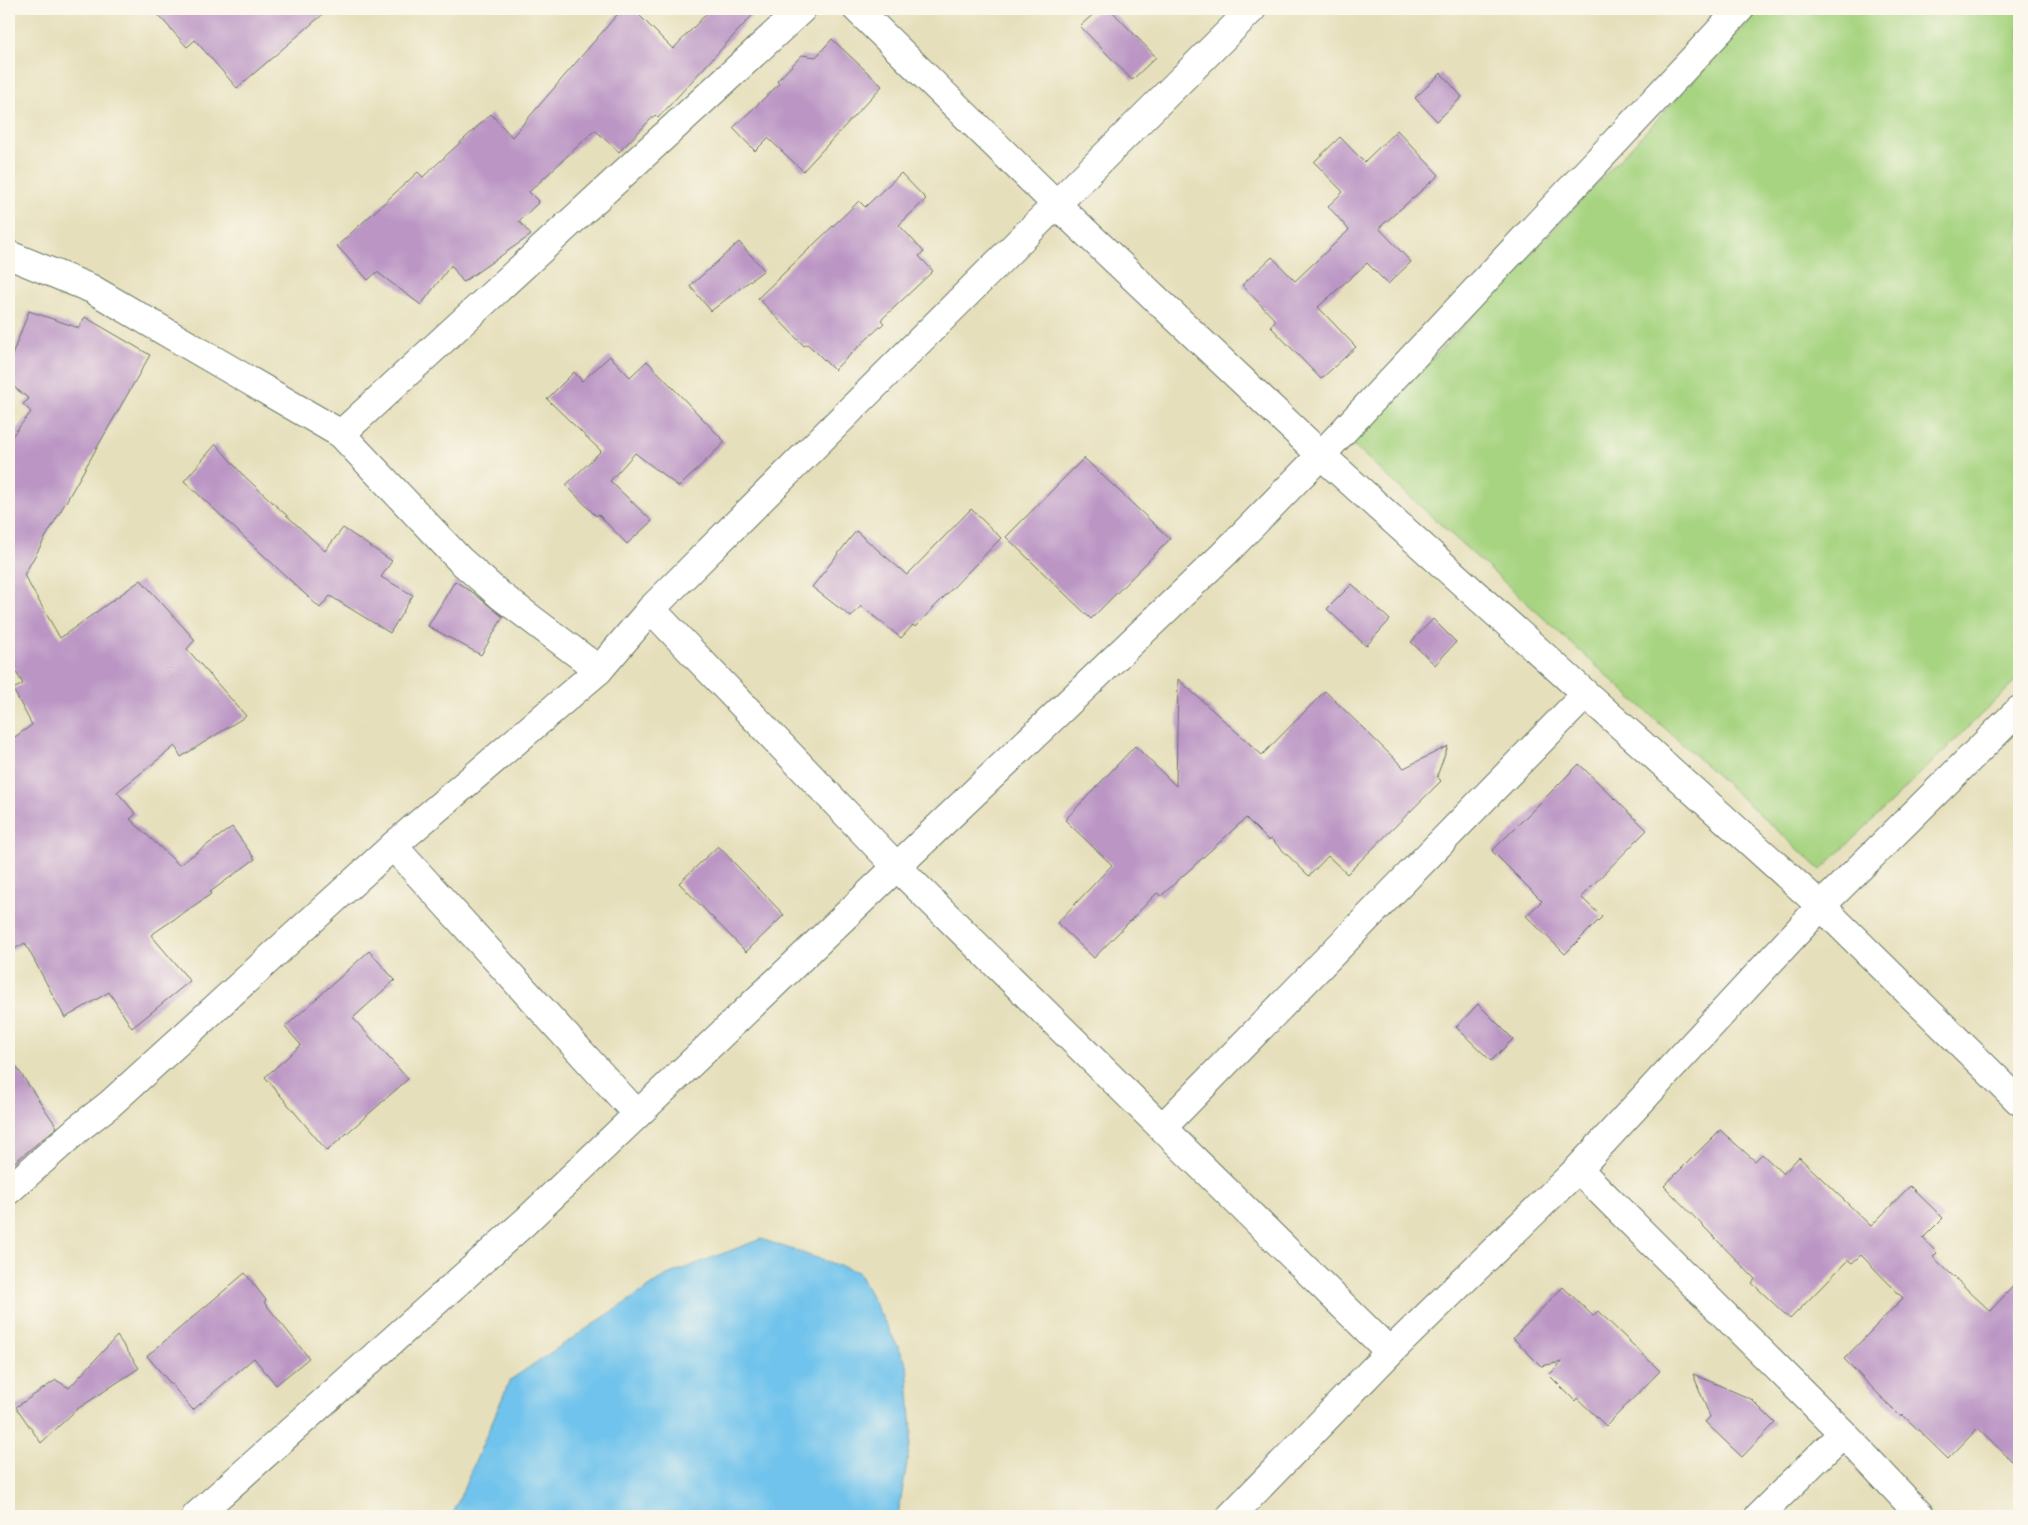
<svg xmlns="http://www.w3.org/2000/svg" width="2028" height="1525" font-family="Dekko,sans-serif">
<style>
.green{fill:#a7d481;stroke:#63885a}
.water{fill:#70c3ec;stroke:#488090}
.building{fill:#bb96c5}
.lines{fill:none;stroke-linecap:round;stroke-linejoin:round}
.minor-casing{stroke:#657663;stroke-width:30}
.minor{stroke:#fff;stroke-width:28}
</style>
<rect width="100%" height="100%" fill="#fbf7ec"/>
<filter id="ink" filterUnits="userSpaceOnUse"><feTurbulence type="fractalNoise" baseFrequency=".02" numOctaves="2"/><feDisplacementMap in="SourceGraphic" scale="10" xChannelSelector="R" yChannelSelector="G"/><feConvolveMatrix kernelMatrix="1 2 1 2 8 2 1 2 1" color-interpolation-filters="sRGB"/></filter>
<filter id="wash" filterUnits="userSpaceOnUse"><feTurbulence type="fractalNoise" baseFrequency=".0096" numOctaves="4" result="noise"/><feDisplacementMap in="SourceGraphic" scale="20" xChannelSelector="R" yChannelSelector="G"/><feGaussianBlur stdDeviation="1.12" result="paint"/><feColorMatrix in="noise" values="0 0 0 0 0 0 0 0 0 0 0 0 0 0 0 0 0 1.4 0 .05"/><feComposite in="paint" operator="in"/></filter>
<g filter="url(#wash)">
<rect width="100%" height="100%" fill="#e6dfbb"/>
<path class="green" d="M1761,9H2019V678L1821,870L1352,444Z"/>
<path class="water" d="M761,1239L858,1272L907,1364L912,1433L898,1516H452L510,1380L667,1275Z"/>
<g id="blocks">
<g class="building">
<path d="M153,9H329L237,88L195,40L187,47Z"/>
<path d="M622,9H633L673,49L711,9H758L658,118L655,115L619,152L595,130L529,192L539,202L519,221L531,235L463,282L451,265L421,305L377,272L368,280L337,246L418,172L423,177L491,114L512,137Z"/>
<path d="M1099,9H1110L1156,57L1132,80L1080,26Z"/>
<path d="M832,39L882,86L803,171L768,138L755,151L733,128L779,84L777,81L802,55L816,57Z"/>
<path d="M1441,73L1462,97L1437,121L1415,98Z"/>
<path d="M1397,130L1439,175L1379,228L1411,262L1388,284L1367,263L1318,307L1356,347L1321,379L1270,326L1276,321L1242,285L1272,257L1295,281L1349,230L1328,206L1343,192L1314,162L1340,137L1364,162Z"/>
<path d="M901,173L926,199L899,225L924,252L919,256L933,271L881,320L884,323L834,370L814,350L807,344L804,346L758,298L859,201L865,207Z"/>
<path d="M739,242L764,270L711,311L690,286Z"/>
<path d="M29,311L79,328L85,317L150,355L24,575L60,638L141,580L195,640L187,649L246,716L181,757L175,746L117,792L136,814L130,819L179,865L232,827L255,859L210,892L211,894L151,935L190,981L132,1028L109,992L65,1018L25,943L9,952V741L32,725L13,689L23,684L9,660V440L31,412L23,404L29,399L9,383V363Z"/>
<path d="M610,356L630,377L647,361L725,442L679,487L635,453L610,481L652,521L627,544L598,514L596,516L566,485L601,451L547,399L574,372L582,381Z"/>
<path d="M216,444L242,474L325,551L343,528L392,561L381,577L413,595L390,633L330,596L320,608L184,481Z"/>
<path d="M1084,458L1170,539L1091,619L1006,537Z"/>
<path d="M971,509L1001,538L915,627L913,625L901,638L861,606L851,617L812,587L856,531L907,575Z"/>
<path d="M455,581L472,592L503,617L481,655L428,626Z"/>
<path d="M1352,584L1390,620L1366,646L1327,609Z"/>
<path d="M1433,619L1456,642L1435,665L1411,642Z"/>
<path d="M1178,679L1262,755L1325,691L1404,768L1448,746L1437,776L1441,781L1347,874L1328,856L1309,876L1271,839L1269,841L1246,818L1161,896L1157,893L1094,958L1057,923L1112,865L1065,820L1135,746L1176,786Z"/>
<path d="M1579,764L1647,830L1581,897L1602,917L1565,954L1526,916L1542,901L1492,851Z"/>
<path d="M718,846L784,915L746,952L679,883Z"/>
<path d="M369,951L395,980L353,1018L408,1079L327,1151L265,1077L301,1045L285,1027Z"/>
<path d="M1478,1004L1513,1039L1491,1061L1456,1027Z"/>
<path d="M9,1056L57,1127L9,1167Z"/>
<path d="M1720,1130L1755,1161L1762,1154L1783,1174L1799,1157L1871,1226L1910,1186L1943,1218L1923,1238L1937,1253L1933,1257L1990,1311L2019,1280V1468L1978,1428L1948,1459L1903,1415L1901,1417L1844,1359L1903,1298L1861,1255L1852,1263L1848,1260L1790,1319L1752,1283L1755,1279L1664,1186Z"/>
<path d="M245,1273L266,1300L264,1302L309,1358L276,1385L254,1358L193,1410L147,1356Z"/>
<path d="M1563,1287L1593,1316L1598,1311L1660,1371L1606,1426L1577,1398L1575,1401L1549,1375L1562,1362L1541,1366L1513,1338Z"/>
<path d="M117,1336L139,1368L76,1410L41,1443L16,1407L56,1380L69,1388Z"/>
<path d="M1693,1374L1751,1399L1775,1423L1742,1457L1705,1422L1710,1417Z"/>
</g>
</g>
</g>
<g filter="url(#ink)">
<use href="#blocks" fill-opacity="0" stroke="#657663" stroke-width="1"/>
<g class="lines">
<defs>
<g id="minor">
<path d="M857,9L1057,205L1321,455L1821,906L2019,1101"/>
<path d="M9,255L92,289L341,434L460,560L501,596L599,670"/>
<path d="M341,434L802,9"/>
<path d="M651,609L897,867L1390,1352"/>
<path d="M393,846L637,1114"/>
<path d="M1163,1127L1585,695"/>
<path d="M1578,1169L1843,1433L1921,1516"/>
<path d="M9,1190L79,1128L110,1104L393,846L599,670L651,609L1252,9"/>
<path d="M196,1516L525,1222L1224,554L1321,455L1740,9"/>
<path d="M1231,1516L1390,1352L1578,1169L1821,906L2019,710"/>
<path d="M1759,1516L1843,1433"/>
</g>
</defs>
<use href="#minor" class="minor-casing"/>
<use href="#minor" class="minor"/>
</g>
</g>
<rect width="2028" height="1525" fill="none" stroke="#fbf7ec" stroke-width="30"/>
</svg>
